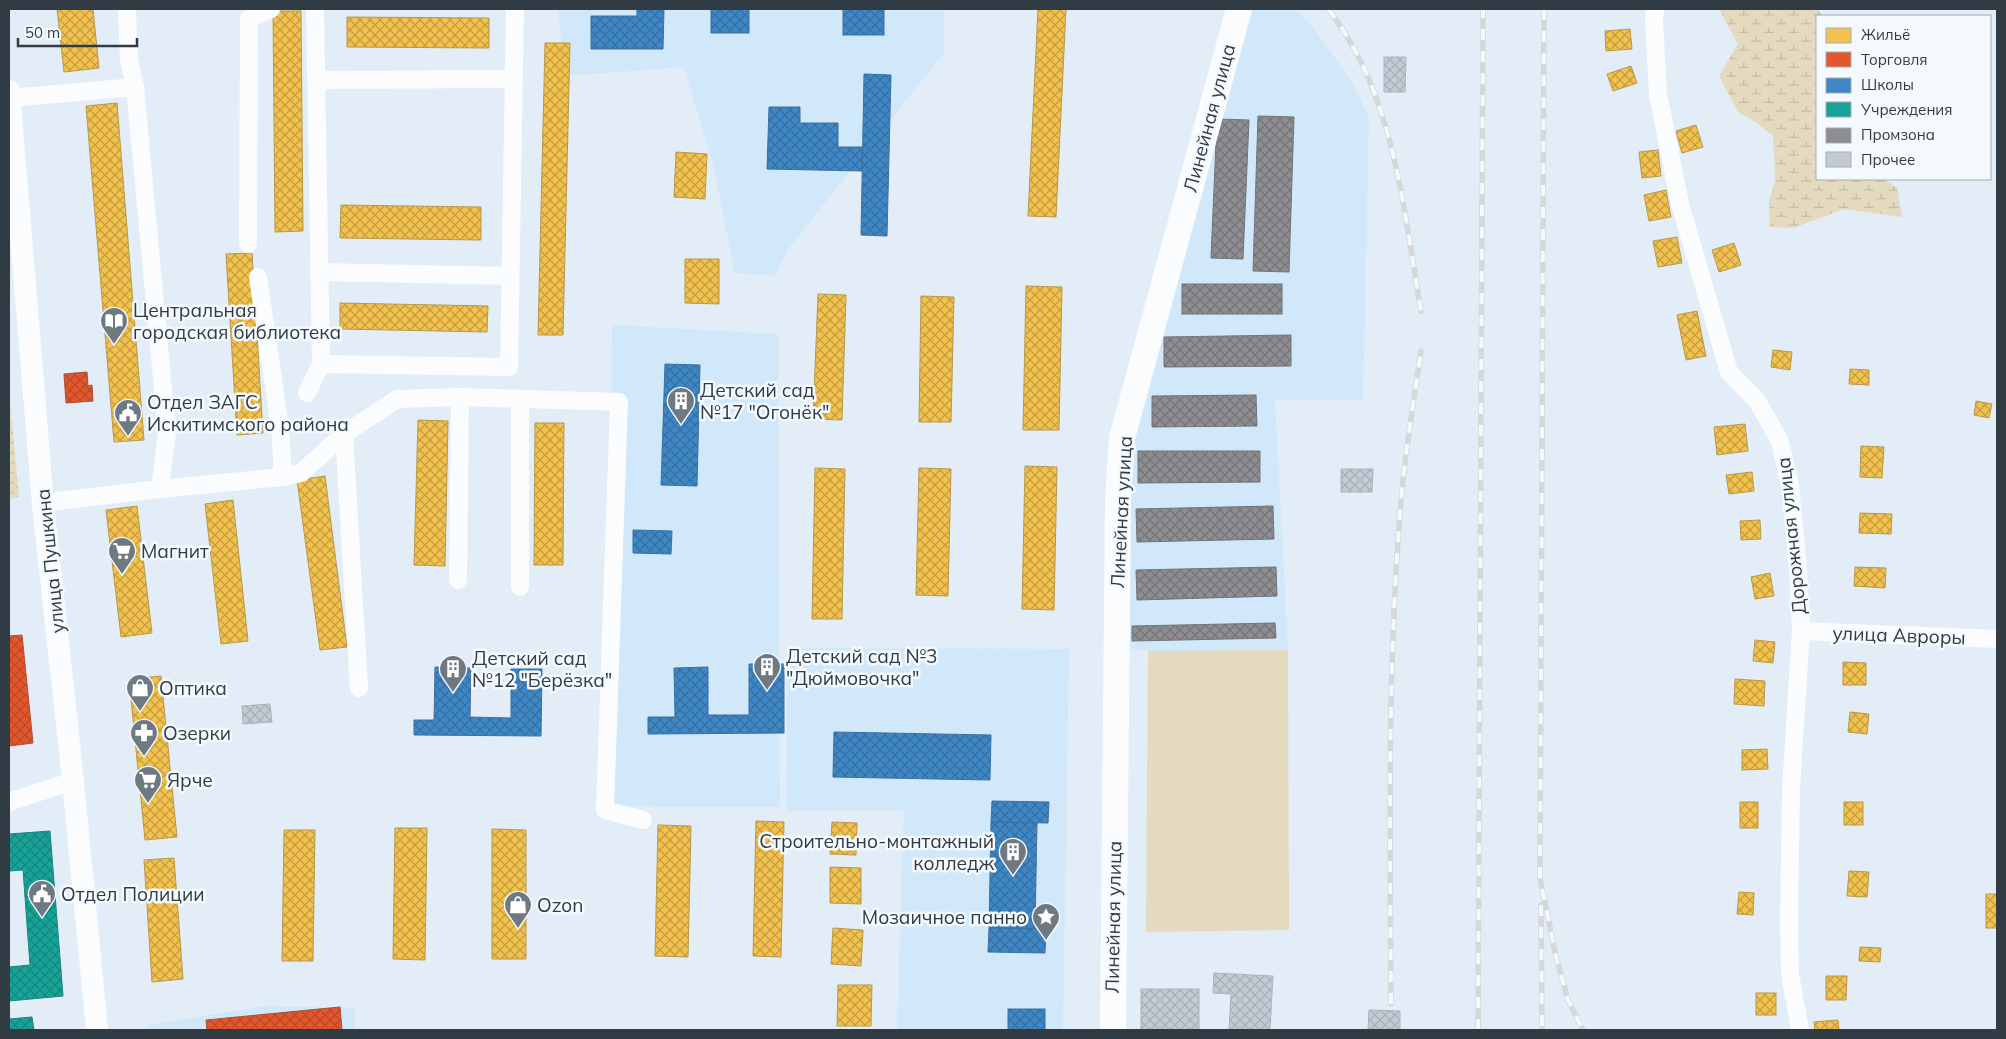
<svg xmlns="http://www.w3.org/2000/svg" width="2006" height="1039" font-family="Mulish,sans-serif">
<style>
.built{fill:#d1e8fa}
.wetland{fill:url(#wetland-marsh)}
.park{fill:url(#park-dots)}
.garden{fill:#e3dabf}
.homes{fill:url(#homes-cross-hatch);stroke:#b8994b}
.shops{fill:url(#shops-cross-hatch);stroke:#ae4f34}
.schools{fill:url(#schools-cross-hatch);stroke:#3b719e}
.public{fill:url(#public-cross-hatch);stroke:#1f847e}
.industry{fill:url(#industry-cross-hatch);stroke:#71747a}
.building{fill:url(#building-cross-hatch);stroke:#abb4bc}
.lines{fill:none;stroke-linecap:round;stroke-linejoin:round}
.minor{stroke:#fbfcfe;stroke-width:18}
.tertiary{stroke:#fbfcfe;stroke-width:22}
.secondary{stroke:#fbfcfe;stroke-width:26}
.rail-casing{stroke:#d4d8da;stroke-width:5.5}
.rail{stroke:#f4f9fd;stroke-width:4;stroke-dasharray:11;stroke-linecap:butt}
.labels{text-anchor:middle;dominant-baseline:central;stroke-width:5;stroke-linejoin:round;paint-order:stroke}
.street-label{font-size:19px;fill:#313b43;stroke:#f4f9fd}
.poi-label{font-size:19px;fill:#313b43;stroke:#f4f9fd;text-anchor:start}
</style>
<defs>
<pattern id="wetland-marsh" width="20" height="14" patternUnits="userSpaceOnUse" patternTransform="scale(1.25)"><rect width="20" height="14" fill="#e3dabf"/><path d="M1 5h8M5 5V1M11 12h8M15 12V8" fill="none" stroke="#c3bca5"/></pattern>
<pattern id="park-dots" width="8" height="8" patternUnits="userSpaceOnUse" patternTransform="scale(1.25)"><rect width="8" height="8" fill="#e3dabf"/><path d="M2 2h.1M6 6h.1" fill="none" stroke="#c3bca5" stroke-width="1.8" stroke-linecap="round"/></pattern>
<pattern id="homes-cross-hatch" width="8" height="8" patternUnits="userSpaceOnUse" patternTransform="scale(1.25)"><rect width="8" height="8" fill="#f2c14e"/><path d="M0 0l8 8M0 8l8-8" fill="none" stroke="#c59e42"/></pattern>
<pattern id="shops-cross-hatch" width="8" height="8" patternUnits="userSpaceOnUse" patternTransform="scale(1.25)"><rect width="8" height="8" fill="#e4572e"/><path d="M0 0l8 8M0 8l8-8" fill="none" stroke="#b94929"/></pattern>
<pattern id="schools-cross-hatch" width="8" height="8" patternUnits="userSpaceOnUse" patternTransform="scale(1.25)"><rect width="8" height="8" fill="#3f88c5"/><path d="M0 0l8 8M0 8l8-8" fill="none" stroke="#3570a2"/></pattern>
<pattern id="public-cross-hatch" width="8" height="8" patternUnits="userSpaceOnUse" patternTransform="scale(1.25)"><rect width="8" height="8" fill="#17a398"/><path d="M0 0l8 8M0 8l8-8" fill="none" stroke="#15867e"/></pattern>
<pattern id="industry-cross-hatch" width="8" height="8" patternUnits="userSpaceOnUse" patternTransform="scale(1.25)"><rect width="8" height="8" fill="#8d8d92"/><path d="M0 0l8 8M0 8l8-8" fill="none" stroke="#747479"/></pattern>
<pattern id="building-cross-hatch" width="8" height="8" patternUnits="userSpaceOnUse" patternTransform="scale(1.25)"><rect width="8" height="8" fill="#c2cbd4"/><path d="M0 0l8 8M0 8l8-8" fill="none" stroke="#a7afb7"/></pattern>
</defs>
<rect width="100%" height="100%" fill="#e2edf7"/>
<g class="built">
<path d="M558,9H944V53L789,248L775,276L735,273L713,164L684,67L565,76Z"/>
<path d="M1244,9H1296L1310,23L1352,82L1369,117L1363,400H1275L1288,650L1148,651L1119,647L1120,475Z"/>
<path d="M612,325L778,334L780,807L610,806Z"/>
<path d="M787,648L1069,649L1063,1030H897L904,810L786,811Z"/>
<path d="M263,1006L354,1008V1030H149L148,1025Z"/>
</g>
<path class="wetland" d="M1719,9H1817L1823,16H1817V179H1883L1897,188L1902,217L1844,209L1793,228L1770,227L1769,201L1775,180L1773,136L1757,123L1738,112L1719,76L1738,44Z"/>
<path class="park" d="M9,390L19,497L9,499Z"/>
<path class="garden" d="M1288,650L1289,930L1146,932L1148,651Z"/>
<g class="homes">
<path d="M57,9H93L99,68L64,72Z"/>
<path d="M1038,9H1066L1056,217L1028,216Z"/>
<path d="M273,11H301L303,231L275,232Z"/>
<path d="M347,17L489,18V48L347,47Z"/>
<path d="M1630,29L1632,49L1606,51L1605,31Z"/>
<path d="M545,43H570L563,335H538Z"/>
<path d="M1631,66L1637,83L1613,91L1607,74Z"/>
<path d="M117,103L144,440L114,442L86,106Z"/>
<path d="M1696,125L1703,147L1682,153L1676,131Z"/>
<path d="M1658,150L1661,176L1642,178L1639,152Z"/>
<path d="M676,152L707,154L705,199L674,197Z"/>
<path d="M1666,190L1671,217L1649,221L1644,195Z"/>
<path d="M341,205L481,207V240L340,238Z"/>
<path d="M1677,237L1682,263L1658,267L1653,241Z"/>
<path d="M1734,243L1741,265L1719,272L1712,250Z"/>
<path d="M252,253L263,433L237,435L226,254Z"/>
<path d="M685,259H719V304L685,303Z"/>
<path d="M1026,286L1062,287L1059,430H1023Z"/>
<path d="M818,294L846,295L842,420L813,419Z"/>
<path d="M921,296L954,297L951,422H919Z"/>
<path d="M340,303L488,306L487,332L340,329Z"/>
<path d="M1697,311L1706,356L1686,360L1677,315Z"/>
<path d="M1773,350L1792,352L1790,370L1771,367Z"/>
<path d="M1850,369L1869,370V385L1849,384Z"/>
<path d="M1976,401L1992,404L1989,418L1974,415Z"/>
<path d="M418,420L448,421L445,566L414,565Z"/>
<path d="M535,423H564L563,565H534Z"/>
<path d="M1745,424L1748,451L1717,455L1714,427Z"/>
<path d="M1861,446L1884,447L1882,478L1860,477Z"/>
<path d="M1025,466L1057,467L1054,610L1022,609Z"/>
<path d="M815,468L845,469L842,619H812Z"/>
<path d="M919,468L951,469L948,596L916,595Z"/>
<path d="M1752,472L1754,491L1729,494L1726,475Z"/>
<path d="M325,476L347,647L320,650L297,480Z"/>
<path d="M233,500L248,641L221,644L205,504Z"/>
<path d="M137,506L152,633L121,637L106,510Z"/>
<path d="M1860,513L1892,514L1891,534L1859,533Z"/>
<path d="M1760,520L1761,539L1741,540L1740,521Z"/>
<path d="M1855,567L1886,568L1885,588L1854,586Z"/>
<path d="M1770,573L1774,596L1755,599L1751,577Z"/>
<path d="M1755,640L1775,642L1773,663L1753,661Z"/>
<path d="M1843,662L1866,663V685H1843Z"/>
<path d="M161,676L177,837L145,840L129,679Z"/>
<path d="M1735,679L1765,681L1764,706L1734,704Z"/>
<path d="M1850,712L1869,714L1867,734L1848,732Z"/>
<path d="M1767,749L1768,769L1742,770V750Z"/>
<rect x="1740" y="802" width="18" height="26"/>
<rect x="1844" y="802" width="19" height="23"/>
<path d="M756,821L784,822L781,957L753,956Z"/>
<path d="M832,822L857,823L856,855L830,854Z"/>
<path d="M658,825L691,826L688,957L655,956Z"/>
<path d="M395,828H427L425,960L393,959Z"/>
<path d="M492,829L526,830V959H492Z"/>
<path d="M284,830H315L313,961H282Z"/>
<path d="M174,858L183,979L152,982L144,860Z"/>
<path d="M830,867L861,868V904L830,903Z"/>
<path d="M1849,871L1869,872L1867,897L1847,896Z"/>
<path d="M1739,892L1754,893L1753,915L1737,914Z"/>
<rect x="1986" y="894" width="11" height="34"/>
<path d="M833,928L863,930L861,966L831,964Z"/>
<path d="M1860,947L1881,948L1880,962L1859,961Z"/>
<path d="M1826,976H1847L1846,1000H1826Z"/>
<path d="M838,985H872L871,1026H837Z"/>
<rect x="1756" y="993" width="20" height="22"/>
<path d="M1838,1020L1839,1030H1815L1814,1022Z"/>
</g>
<g class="shops">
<path d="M87,372L88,386L92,385L93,401L66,403L64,374Z"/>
<path d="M22,635L33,743L9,746V636Z"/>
<path d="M340,1007L342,1030H207L206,1020Z"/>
</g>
<g class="schools">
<path d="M637,9H664L663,49H591V16H637Z"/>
<rect x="711" y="9" width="38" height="24"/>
<rect x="843" y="9" width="41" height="26"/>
<path d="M864,74L891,75L887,236L861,235Z"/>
<path d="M769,107H800V123H838V147H862V171L767,169Z"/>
<path d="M665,364L700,365L697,486L661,485Z"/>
<path d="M633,530L672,531L671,554L633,553Z"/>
<path d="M749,664H784V733L648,734V717H675L674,668L708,667V715H749Z"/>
<path d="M435,667L471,668L470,717L511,718V669H542L541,736L414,735V720H434Z"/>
<path d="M834,732L991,735L990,780L833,777Z"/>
<path d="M992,801L1049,802L1048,823L991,822Z"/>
<path d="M991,822L1037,823L1035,929L989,928Z"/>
<path d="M989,928L1046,929L1045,953L988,952Z"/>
<rect x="1008" y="1009" width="37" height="21"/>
</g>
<g class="public">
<path d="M50,831L63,996L9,1001V967L30,965L23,870L9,871V834Z"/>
<path d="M32,1017L34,1030H9V1019Z"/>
</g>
<g class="industry">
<path d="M1258,116L1294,117L1289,272L1253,271Z"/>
<path d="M1217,119L1249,120L1243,259L1211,258Z"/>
<rect x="1182" y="284" width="100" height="30"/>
<path d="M1291,335V366L1164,367V337Z"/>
<path d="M1256,395L1257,426L1152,427V396Z"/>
<path d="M1138,451H1260V482L1138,483Z"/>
<path d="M1273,506L1274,539L1137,542L1136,509Z"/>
<path d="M1276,567L1277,596L1137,600L1136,570Z"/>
<path d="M1275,623L1276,638L1132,641V626Z"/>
</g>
<g class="building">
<path d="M1384,57H1406L1405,92H1384Z"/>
<path d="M1341,469H1373L1372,492H1341Z"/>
<path d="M270,704L272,722L243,724L242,706Z"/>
<path d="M1214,973L1273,976L1270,1030H1229L1231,994L1213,993Z"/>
<rect x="1141" y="989" width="58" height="41"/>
<path d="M1369,1010L1400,1011V1030H1368Z"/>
</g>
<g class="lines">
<g class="minor">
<path d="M1655,9L1654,20L1658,94L1680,204L1729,372L1758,402L1780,442L1790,485L1798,568L1801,631L1791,789L1789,921L1790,974L1800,1030"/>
<path d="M317,80L514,79"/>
<path d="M10,98L135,87"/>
<path d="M248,244L249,19L271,9"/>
<path d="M319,272L510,276"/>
<path d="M258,277L280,427L283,477"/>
<path d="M321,364L509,367L515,9"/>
<path d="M307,393L321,364L315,9"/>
<path d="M344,434L359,688"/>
<path d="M160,489L283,477L301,473L344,434L397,399L460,397L619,402L605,810L643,820"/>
<path d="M43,504L57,501L160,489L167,433L135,87L129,59L127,9"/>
<path d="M458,580L460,397"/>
<path d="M520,587V398"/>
<path d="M1801,631L1997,639"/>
<path d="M9,802L73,781"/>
</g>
<path class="tertiary" d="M9,91L43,504L73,781L97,1030"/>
<path class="secondary" d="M1113,1030L1118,501L1122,438L1239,9"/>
<defs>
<g id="rail">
<path d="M1328,9C1395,94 1403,209 1421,311"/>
<path d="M1544,9L1540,878L1556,957L1568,1000L1583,1030"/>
<path d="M1541,905L1542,1030"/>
<path d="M1391,1004C1390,836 1387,668 1401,501C1405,451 1414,401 1421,351"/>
<path d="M1478,1030L1483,9"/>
</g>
</defs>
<use href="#rail" class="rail-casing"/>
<use href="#rail" class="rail"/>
</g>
<defs>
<symbol id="library-pin" viewBox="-11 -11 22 30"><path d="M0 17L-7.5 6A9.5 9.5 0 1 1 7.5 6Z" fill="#6f7982" stroke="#f4f9fd"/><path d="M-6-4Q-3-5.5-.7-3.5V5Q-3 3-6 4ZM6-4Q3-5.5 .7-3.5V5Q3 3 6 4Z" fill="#fff"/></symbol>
<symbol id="building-pin" viewBox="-11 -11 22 30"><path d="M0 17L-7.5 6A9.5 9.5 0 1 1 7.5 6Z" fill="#6f7982" stroke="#f4f9fd"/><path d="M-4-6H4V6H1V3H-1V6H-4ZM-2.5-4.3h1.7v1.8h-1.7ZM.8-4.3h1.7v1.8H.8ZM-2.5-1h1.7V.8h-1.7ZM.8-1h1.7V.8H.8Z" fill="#fff"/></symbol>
<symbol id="civic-pin" viewBox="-11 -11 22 30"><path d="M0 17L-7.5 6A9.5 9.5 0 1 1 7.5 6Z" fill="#6f7982" stroke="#f4f9fd"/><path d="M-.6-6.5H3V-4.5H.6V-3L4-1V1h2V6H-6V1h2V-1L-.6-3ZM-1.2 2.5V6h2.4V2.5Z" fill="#fff"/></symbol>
<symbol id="supermarket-pin" viewBox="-11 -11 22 30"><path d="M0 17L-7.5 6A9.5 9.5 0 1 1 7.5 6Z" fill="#6f7982" stroke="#f4f9fd"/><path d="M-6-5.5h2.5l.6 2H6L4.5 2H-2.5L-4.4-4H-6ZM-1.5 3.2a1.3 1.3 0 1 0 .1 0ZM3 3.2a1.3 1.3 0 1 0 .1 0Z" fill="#fff"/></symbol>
<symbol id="shop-pin" viewBox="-11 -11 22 30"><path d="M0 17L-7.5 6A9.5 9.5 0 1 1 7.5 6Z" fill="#6f7982" stroke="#f4f9fd"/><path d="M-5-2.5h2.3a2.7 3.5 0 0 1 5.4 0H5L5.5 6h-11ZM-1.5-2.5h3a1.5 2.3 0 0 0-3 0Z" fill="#fff"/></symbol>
<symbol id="pharmacy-pin" viewBox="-11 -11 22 30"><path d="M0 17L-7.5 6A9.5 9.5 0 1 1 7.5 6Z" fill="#6f7982" stroke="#f4f9fd"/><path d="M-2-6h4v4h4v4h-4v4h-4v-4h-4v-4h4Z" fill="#fff"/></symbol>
<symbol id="sight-pin" viewBox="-11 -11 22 30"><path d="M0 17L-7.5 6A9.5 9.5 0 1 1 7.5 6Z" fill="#6f7982" stroke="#f4f9fd"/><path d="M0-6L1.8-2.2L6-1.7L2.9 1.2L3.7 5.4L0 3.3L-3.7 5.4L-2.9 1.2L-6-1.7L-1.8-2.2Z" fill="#fff"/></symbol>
</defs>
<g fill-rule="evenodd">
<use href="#library-pin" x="98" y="305" width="32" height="43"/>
<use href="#building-pin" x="665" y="385" width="32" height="43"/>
<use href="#civic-pin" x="112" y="397" width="32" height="43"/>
<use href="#supermarket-pin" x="106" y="535" width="32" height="43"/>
<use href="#building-pin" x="751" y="651" width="32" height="43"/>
<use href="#building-pin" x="437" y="653" width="32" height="43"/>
<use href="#shop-pin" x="124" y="672" width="32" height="43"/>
<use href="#pharmacy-pin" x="128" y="717" width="32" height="43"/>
<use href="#supermarket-pin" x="132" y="764" width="32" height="43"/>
<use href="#building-pin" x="997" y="836" width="32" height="43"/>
<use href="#civic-pin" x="26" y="878" width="32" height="43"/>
<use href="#shop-pin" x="502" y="889" width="32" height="43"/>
<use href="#sight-pin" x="1030" y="901" width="32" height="43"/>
</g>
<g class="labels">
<g class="street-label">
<text transform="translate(1209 118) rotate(-75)">Линейная улица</text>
<text transform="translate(1121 512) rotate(-87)">Линейная улица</text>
<text transform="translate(1791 536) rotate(-96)">Дорожная улица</text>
<text transform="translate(50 561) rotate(-96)">улица Пушкина</text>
<text transform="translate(1899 635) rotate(2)">улица Авроры</text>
<text transform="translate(1113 917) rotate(-89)">Линейная улица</text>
</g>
<g class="poi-label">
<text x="133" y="310">Центральная<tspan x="133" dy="22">городская библиотека</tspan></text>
<text x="700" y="390">Детский сад<tspan x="700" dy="22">№17 "Огонёк"</tspan></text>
<text x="147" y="402">Отдел ЗАГС<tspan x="147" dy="22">Искитимского района</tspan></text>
<text x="141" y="551">Магнит</text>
<text x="786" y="656">Детский сад №3<tspan x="786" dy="22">"Дюймовочка"</tspan></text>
<text x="472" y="658">Детский сад<tspan x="472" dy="22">№12 "Берёзка"</tspan></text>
<text x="159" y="688">Оптика</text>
<text x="163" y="733">Озерки</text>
<text x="167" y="780">Ярче</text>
<text x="994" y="841" text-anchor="end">Строительно-монтажный<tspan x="994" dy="22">колледж</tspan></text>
<text x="61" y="894">Отдел Полиции</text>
<text x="537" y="905">Ozon</text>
<text x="1027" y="917" text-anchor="end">Мозаичное панно</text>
</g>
</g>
<rect width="2006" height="1039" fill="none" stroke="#313b43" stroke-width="20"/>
<rect x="1816" y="15" width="175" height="165" fill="#f4f9fd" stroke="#a6adb3"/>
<rect x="1826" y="28" width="25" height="15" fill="#f2c14e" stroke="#a6adb3"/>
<text x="1861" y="40" font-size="15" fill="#313b43">Жильё</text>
<rect x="1826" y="52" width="25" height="15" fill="#e4572e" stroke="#a6adb3"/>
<text x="1861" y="65" font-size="15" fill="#313b43">Торговля</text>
<rect x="1826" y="78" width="25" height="15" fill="#3f88c5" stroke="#a6adb3"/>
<text x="1861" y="90" font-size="15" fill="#313b43">Школы</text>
<rect x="1826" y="102" width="25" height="15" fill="#17a398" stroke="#a6adb3"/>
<text x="1861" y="115" font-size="15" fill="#313b43">Учреждения</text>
<rect x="1826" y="128" width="25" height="15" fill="#8d8d92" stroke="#a6adb3"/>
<text x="1861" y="140" font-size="15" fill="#313b43">Промзона</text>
<rect x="1826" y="152" width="25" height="15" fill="#c2cbd4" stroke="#a6adb3"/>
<text x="1861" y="165" font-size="15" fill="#313b43">Прочее</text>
<path d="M18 38v8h119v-8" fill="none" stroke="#313b43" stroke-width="2.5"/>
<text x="25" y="38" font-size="15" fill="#313b43" stroke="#f4f9fd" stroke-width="4" paint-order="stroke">50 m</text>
</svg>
